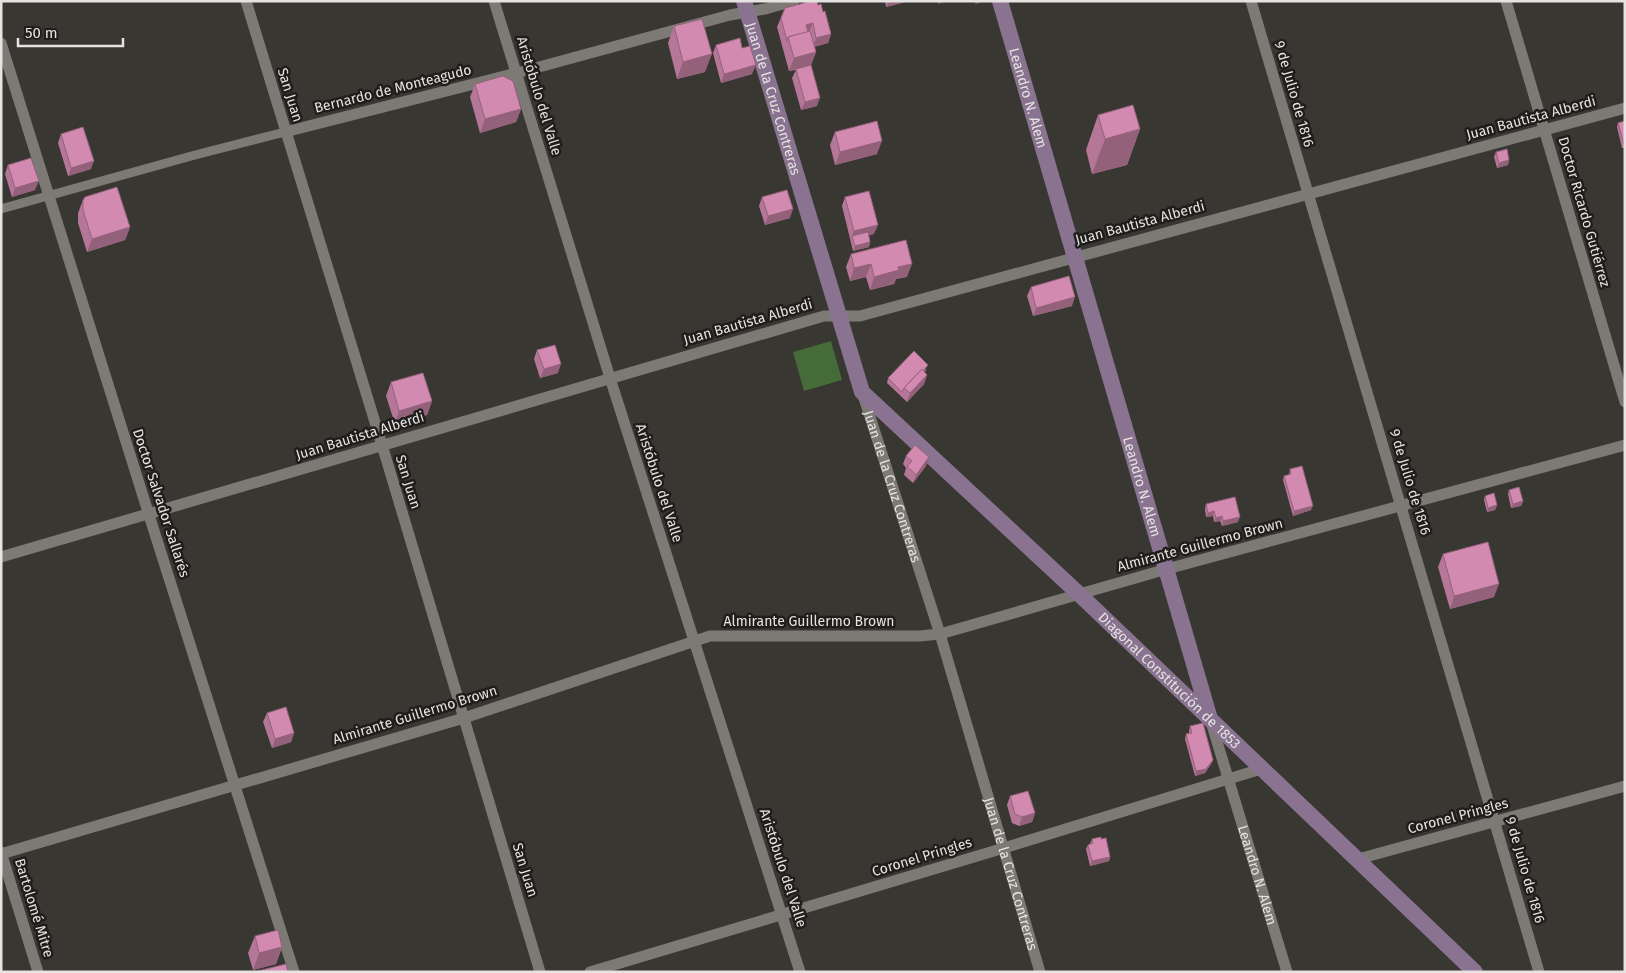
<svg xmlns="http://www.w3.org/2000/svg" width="1626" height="973" font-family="'Fira Sans',sans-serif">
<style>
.green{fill:#446b38}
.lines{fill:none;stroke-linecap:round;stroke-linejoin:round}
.pedestrian{stroke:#7d7a75;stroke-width:9}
.minor{stroke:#7d7a75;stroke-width:11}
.secondary{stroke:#8a7390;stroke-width:16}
.wall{fill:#b57797}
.shaded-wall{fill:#94617b}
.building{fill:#d38ab0;stroke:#94617b}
.labels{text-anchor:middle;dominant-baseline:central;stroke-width:5;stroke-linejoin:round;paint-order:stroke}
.street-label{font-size:14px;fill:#e6e4e2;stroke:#1f1e1c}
</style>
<rect width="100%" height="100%" fill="#393732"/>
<path class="green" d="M831,341L842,380L804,391L793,352Z"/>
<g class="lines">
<path class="pedestrian" d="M1,209L195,155L285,132"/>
<g class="minor">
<path d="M246,1L382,445L540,972"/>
<path d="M494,1L610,378L800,972"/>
<path d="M1251,1L1539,972"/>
<path d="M1506,1L1625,402"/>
<path d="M1,43L149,515L294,972"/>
<path d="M285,132L517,73L730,15L765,9L794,1"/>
<path id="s1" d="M863,395L940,634L1040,972"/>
<path d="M1,557L824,316H860L1625,108"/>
<path id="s2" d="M1211,722L1287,972"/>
<path d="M1,852L38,972"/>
<path d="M1,854L464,718L710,636H920L940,634L1167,569L1625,445"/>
<path d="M1358,859L1625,786"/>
<path d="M590,972L1004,848L1261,769"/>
</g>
<g class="secondary">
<path id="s3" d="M744,1L862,392L1079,594L1475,972"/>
<path id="s4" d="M1000,1L1210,719"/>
</g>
</g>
<g class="wall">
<path d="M885,1H909L886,7Z"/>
<path d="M818,5L823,12L831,34L828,43L814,47L816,52L811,65L817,106L801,110L792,78L796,70L789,71L777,27L785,8Z"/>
<path d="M674,26L705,72L677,79L668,43Z"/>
<path d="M716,45L742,48L752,74L721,83L713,53Z"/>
<path d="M475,84L521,109L516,122L480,133L470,97Z"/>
<path d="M1098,115L1140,129L1127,165L1092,174L1086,150Z"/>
<path d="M1625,121V148H1622L1617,127L1618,123Z"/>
<path d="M835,132L877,154L835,165L830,145Z"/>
<path d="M61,134L91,169L68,176L58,143Z"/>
<path d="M1496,152L1509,160L1508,165L1497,168L1494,157Z"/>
<path d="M8,165L35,190L12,197L5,174Z"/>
<path d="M762,197L790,218L765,225L759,206Z"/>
<path d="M845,197L874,234L869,235L870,242L869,247L853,251L842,206Z"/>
<path d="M83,200L130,227L125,240L87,252L78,223V213Z"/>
<path d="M851,254L907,277L896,279L894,284L870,290L866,277L850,281L846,267Z"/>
<path d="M1031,287L1072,306L1033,316L1027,296Z"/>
<path d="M537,350L558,373L540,378L534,359Z"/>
<path d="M927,369L924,372L927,375L924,384L907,402L887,383L888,378Z"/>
<path d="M391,382L432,401L427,415L395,424L386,396Z"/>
<path d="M906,456L926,466L913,483L904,475L906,468L903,464Z"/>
<path d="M1290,469L1311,510L1293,516L1283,480L1284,476L1289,475Z"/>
<path d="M1509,490L1523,501L1521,506L1511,508L1508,494Z"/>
<path d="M1485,496L1497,505L1495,510L1487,512L1484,500Z"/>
<path d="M1206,504L1238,522L1222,526L1220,521L1214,522L1213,516L1206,517L1205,509Z"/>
<path d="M1443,554L1494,597L1450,609L1438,567Z"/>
<path d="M267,713L294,733L291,742L272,748L263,722Z"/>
<path d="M1190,726L1213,760L1211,764L1205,773L1195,776L1185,739L1186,734L1189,733V731Z"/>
<path d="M1010,796L1035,813L1032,822L1019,826L1012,823L1007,805Z"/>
<path d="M1092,839L1110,857L1109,861L1090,866L1086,849L1088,845L1090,844Z"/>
<path d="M255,936L282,947L276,964L253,970L248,953Z"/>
</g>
<g class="shaded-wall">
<path d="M894,1H909L886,7L888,3Z"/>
<path d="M939,1H947L938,4Z"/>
<path d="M976,1H985L975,4Z"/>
<path d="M813,23L809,32L803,34L806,25Z"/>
<path d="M831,34L828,43L813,47L816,38Z"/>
<path d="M816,52L811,65L789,71L794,58Z"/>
<path d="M712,54L705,72L677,79L683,62Z"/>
<path d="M756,65L752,74L721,83L724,74Z"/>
<path d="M820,98L817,106L801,110L805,102Z"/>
<path d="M521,109L516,122L480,133L485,119Z"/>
<path d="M1140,129L1127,165L1092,174L1105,139Z"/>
<path d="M882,141L877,154L835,165L840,152Z"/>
<path d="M1509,160L1508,165L1497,168L1499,163Z"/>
<path d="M94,161L91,169L68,176L71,168Z"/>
<path d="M39,181L35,190L12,197L15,188Z"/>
<path d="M793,209L790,218L765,225L768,216Z"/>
<path d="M878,225L874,234L853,239L852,236L850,240L854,231Z"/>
<path d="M130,227L125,240L87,252L92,239Z"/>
<path d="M870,242L869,247L853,251L855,246Z"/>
<path d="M871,264L866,277L850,281L854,268Z"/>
<path d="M912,264L907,277L896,279L894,284L870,290L874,277L898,267Z"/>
<path d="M1075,297L1072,306L1033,316L1036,308Z"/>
<path d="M561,364L558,373L540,378L544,369Z"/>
<path d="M927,375L924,384L907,402L910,393Z"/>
<path d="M432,401L427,415L395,424L399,411Z"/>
<path d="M929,457L926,466L913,483L916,475Z"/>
<path d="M1523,501L1521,506L1511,508L1513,504Z"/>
<path d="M1497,505L1495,510L1487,512L1488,508Z"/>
<path d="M1313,506L1311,510L1293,516L1294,511Z"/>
<path d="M1214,511L1213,516L1206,517L1208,513Z"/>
<path d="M1222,516L1220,521L1214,522L1216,518Z"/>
<path d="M1240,517L1238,522L1222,526L1223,521Z"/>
<path d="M1499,584L1494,597L1450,609L1454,596Z"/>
<path d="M294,733L291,742L272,748L275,739Z"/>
<path d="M1213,760L1211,764L1205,773L1195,776L1196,771Z"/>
<path d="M1035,813L1032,822L1019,826L1022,817Z"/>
<path d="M1110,857L1109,861L1090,866L1092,861Z"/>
<path d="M282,947L276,964L253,970L259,953Z"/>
</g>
<g class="building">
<path d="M811,1H817L818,5L821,4L823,12L825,11L831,34L816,38L813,23L806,25L808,32L788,37L787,41L781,18L785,8Z"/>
<path d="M702,19L712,54L683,62L674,26Z"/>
<path d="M810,31L816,52L794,58L788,37Z"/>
<path d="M740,38L742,48L750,46L756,65L724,74L716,45Z"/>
<path d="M811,65L820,98L805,102L796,69Z"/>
<path d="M503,76L513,81L521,109L485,119L475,84Z"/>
<path d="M1133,105L1140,129L1105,139L1098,115Z"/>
<path d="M877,121L882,141L840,152L835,132Z"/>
<path d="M1625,121V144H1624L1618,123Z"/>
<path d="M83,127L94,161L71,168L61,134Z"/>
<path d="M1507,149L1509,160L1499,163L1496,152Z"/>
<path d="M31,158L39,181L15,188L8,165Z"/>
<path d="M117,187L130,227L92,239L83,210V200L85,197Z"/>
<path d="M787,190L793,209L768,216L762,197Z"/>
<path d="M869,191L878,225L854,231L845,197Z"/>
<path d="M868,232L870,242L855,246L852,236Z"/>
<path d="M906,240L912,264L898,267L899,270L874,277L871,264L854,268L851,254Z"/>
<path d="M1069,276L1075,297L1036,308L1031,287Z"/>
<path d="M555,345L561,364L544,369L537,350Z"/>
<path d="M914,351L928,365L923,371L922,369L904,388L902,392L888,378Z"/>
<path d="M922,369L927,375L910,393L904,388Z"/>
<path d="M423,373L432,401L399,411L391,382Z"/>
<path d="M915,445L929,457L916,475L907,466L912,461L906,456Z"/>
<path d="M1302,466L1313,506L1294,511L1284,476L1291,474L1290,469Z"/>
<path d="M1519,487L1523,501L1513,504L1509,490Z"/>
<path d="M1494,493L1497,505L1488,508L1485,496Z"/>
<path d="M1235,497L1240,517L1223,521L1222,516L1216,518L1214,511L1208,513L1206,504Z"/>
<path d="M1488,542L1499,584L1454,596L1443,554Z"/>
<path d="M286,707L294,733L275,739L267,713Z"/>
<path d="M1203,723L1213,760L1206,769L1196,771L1186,734L1192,733L1190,726Z"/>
<path d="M1028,791L1035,813L1022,817L1015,814L1010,796Z"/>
<path d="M1101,837V839L1106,838L1110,857L1092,861L1088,845L1093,843L1092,839Z"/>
<path d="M278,930L282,947L259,953L255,936Z"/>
<path d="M286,964L288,972H258V971Z"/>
</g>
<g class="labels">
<g class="street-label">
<text transform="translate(393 89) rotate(-14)">Bernardo de Monteagudo</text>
<text transform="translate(1294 94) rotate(74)">9 de Julio de 1816</text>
<text transform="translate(290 95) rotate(73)">San Juan</text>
<text transform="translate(539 96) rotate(73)">Aristóbulo del Valle</text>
<text stroke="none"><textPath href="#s4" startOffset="101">Leandro N. Alem</textPath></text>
<text stroke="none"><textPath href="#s3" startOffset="102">Juan de la Cruz Contreras</textPath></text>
<text transform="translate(1531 118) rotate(-15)">Juan Bautista Alberdi</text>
<text transform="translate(1584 212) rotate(74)">Doctor Ricardo Gutiérrez</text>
<text transform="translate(1140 223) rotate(-15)">Juan Bautista Alberdi</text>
<text transform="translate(748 322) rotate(-16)">Juan Bautista Alberdi</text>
<text transform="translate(360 436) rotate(-17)">Juan Bautista Alberdi</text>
<text transform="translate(408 482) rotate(73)">San Juan</text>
<text transform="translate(1410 482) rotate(73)">9 de Julio de 1816</text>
<text transform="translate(659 483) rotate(72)">Aristóbulo del Valle</text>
<text stroke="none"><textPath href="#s1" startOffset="96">Juan de la Cruz Contreras</textPath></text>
<text stroke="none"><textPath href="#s4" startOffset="506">Leandro N. Alem</textPath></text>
<text transform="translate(161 503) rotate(72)">Doctor Salvador Sallarés</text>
<text transform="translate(1200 545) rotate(-15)">Almirante Guillermo Brown</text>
<text x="809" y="621">Almirante Guillermo Brown</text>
<text stroke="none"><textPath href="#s3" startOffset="830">Diagonal Constitución de 1853</textPath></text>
<text transform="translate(415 715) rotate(-17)">Almirante Guillermo Brown</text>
<text transform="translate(1458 816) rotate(-15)">Coronel Pringles</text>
<text transform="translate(922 857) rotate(-17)">Coronel Pringles</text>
<text transform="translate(783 868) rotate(72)">Aristóbulo del Valle</text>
<text transform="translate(525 870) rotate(73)">San Juan</text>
<text transform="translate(1525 870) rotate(74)">9 de Julio de 1816</text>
<text stroke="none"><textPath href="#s1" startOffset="501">Juan de la Cruz Contreras</textPath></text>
<text stroke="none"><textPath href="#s2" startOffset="160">Leandro N. Alem</textPath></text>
<text transform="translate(34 908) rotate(73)">Bartolomé Mitre</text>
</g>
</g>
<rect width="1626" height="973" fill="none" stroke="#e6e4e2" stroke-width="5"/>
<path d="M18 38v8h105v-8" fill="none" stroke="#e6e4e2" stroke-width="2.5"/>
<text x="25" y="38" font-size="15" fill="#e6e4e2" stroke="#1f1e1c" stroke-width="4" paint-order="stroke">50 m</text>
</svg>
